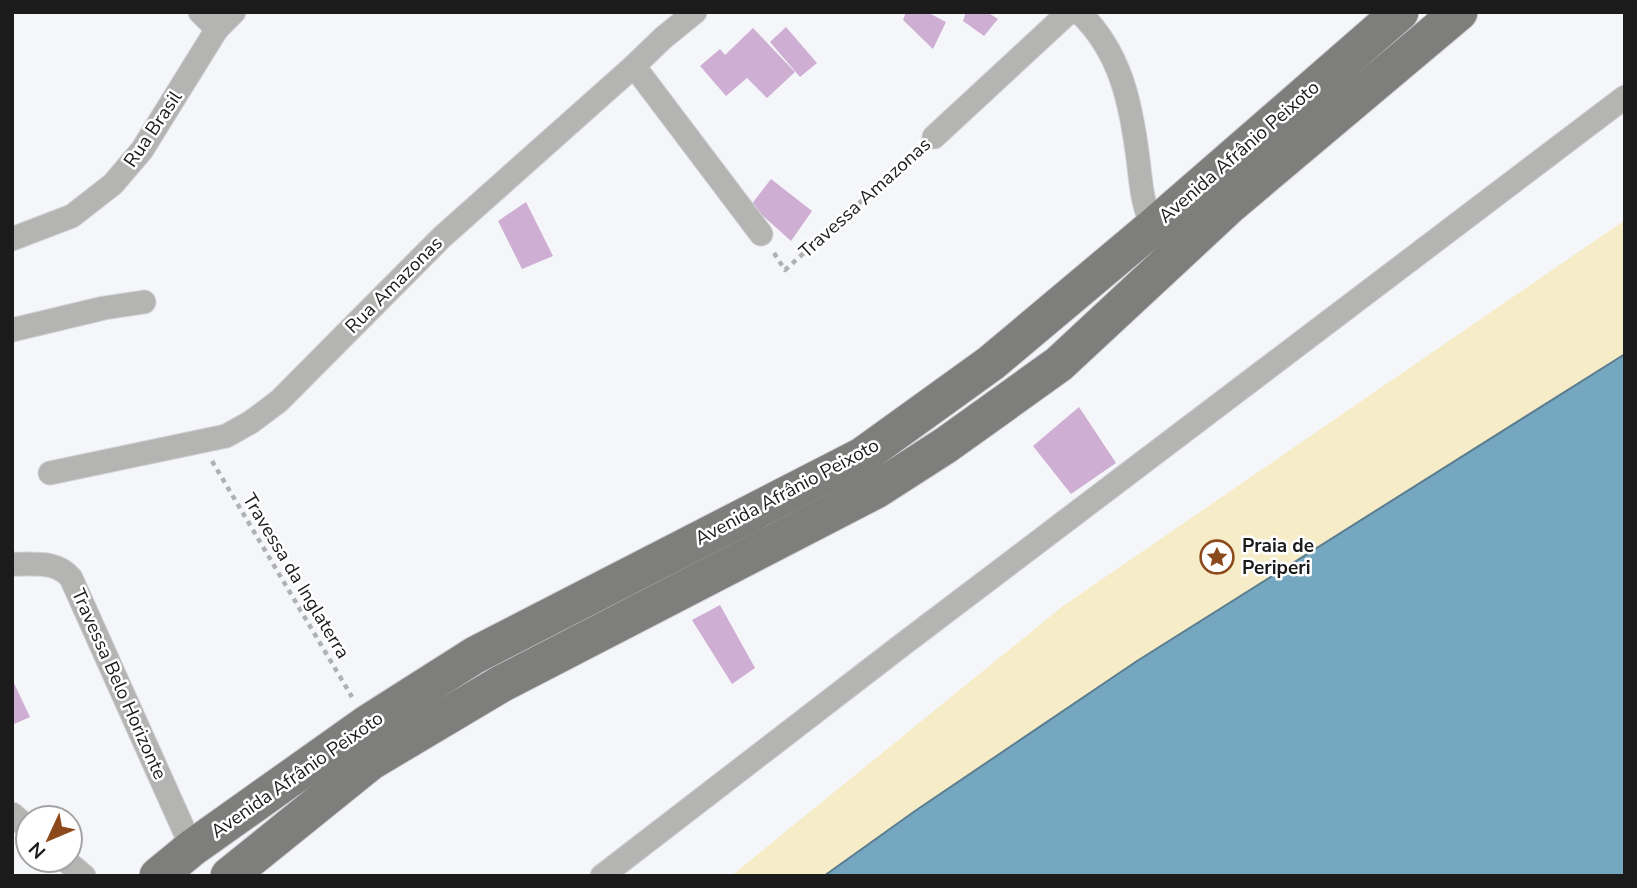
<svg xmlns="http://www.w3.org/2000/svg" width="1637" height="888" font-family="'Nunito Sans',sans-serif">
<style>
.sand{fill:#f6ecc7}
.water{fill:#75a7c0;stroke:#5a7d8f;stroke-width:2}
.building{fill:#cfaed4}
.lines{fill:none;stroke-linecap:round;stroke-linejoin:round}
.street-casing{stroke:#d2d3d6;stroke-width:25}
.primary-casing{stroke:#d2d3d6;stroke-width:39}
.path{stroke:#b0b1b3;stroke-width:4.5;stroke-dasharray:5 5;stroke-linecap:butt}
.street{stroke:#b4b4b3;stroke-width:23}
.primary{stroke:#7e7e7c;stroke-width:37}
.labels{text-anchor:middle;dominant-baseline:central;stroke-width:5;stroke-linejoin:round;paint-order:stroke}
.street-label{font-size:19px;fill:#1b1b1c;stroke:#fff}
.poi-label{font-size:19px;font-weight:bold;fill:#1b1b1c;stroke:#fff;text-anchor:start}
</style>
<rect width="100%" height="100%" fill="#f5f6f9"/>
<path class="sand" d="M1625,220V354L1137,661L915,811L824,876H731L1063,606Z"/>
<path class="water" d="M1625,354V876H824L915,811L1137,661Z"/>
<g class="building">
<path d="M906,12H927L946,22L933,49L903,20Z"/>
<path d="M966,12H987L998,19L984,36L963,21Z"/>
<path d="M786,27L817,63L800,77L770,42Z"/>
<path d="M753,28L795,72L767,98L747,78L726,96L700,66L720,49L725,55Z"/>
<path d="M771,179L812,211L791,241L751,205Z"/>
<path d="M526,202L553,256L522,269L498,221Z"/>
<path d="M1079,407L1116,463L1071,494L1033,446Z"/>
<path d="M720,605L755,668L732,684L692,620Z"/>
<path d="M12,679L30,717L12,725Z"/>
</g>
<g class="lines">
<defs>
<g id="street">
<path d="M200,12L217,29"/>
<path d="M1079,12C1121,52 1131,104 1138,159C1141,183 1142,205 1153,227"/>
<path d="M634,66L761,234"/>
<path d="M934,137L1069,12"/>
<path d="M12,239L72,216L113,184L142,150L217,29L234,12"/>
<path d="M12,330L104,308L144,302"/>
<path d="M50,473L226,436L251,422L279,401L442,237L634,66L663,38L695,12"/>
<path d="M12,564C34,565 56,560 71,578L192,848"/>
<path d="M12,814L28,828"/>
<path d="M65,860L84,876"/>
<path d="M602,876L902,645L1625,97"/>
</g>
<g id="primary">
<path d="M158,876L192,848L368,723L475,655L862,456L991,363L1153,227L1400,12"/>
<path d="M229,876L370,762L501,684L876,490L946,445L1059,364L1231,204L1459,12"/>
</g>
</defs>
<use href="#street" class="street-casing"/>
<use href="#primary" class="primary-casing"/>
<g class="path">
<path d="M774,253L785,270L917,151"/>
<path d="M212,461L352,697"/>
</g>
<use href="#street" class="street"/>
<use href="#primary" class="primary"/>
</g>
<defs>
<symbol id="sight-ring" viewBox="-11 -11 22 22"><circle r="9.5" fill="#fff" stroke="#8c491b" stroke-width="1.5"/><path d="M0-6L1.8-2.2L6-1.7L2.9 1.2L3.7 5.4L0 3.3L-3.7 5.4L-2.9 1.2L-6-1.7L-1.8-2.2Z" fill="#8c491b"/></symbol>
</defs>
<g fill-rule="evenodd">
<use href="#sight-ring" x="1198" y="538" width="38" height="38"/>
</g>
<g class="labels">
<g class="street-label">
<text transform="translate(153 129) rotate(-56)">Rua Brasil</text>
<text transform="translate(1239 152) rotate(-41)">Avenida Afrânio Peixoto</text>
<text transform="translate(865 198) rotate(-42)">Travessa Amazonas</text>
<text transform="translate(394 285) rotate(-45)">Rua Amazonas</text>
<text transform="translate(787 492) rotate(-28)">Avenida Afrânio Peixoto</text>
<text transform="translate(296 576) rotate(59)">Travessa da Inglaterra</text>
<text transform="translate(119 684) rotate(66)">Travessa Belo Horizonte</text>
<text transform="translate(297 775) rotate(-35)">Avenida Afrânio Peixoto</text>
</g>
<g class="poi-label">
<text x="1242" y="546">Praia de<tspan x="1242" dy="22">Periperi</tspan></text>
</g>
</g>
<rect width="1637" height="888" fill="none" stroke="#1b1b1c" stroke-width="28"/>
<g transform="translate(49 839) rotate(226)"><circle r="33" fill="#ffffff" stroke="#a4a4a4" stroke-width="2"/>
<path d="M0-5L12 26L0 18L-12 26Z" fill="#8c491b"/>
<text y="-10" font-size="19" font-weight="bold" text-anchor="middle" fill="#1b1b1c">N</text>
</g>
</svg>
